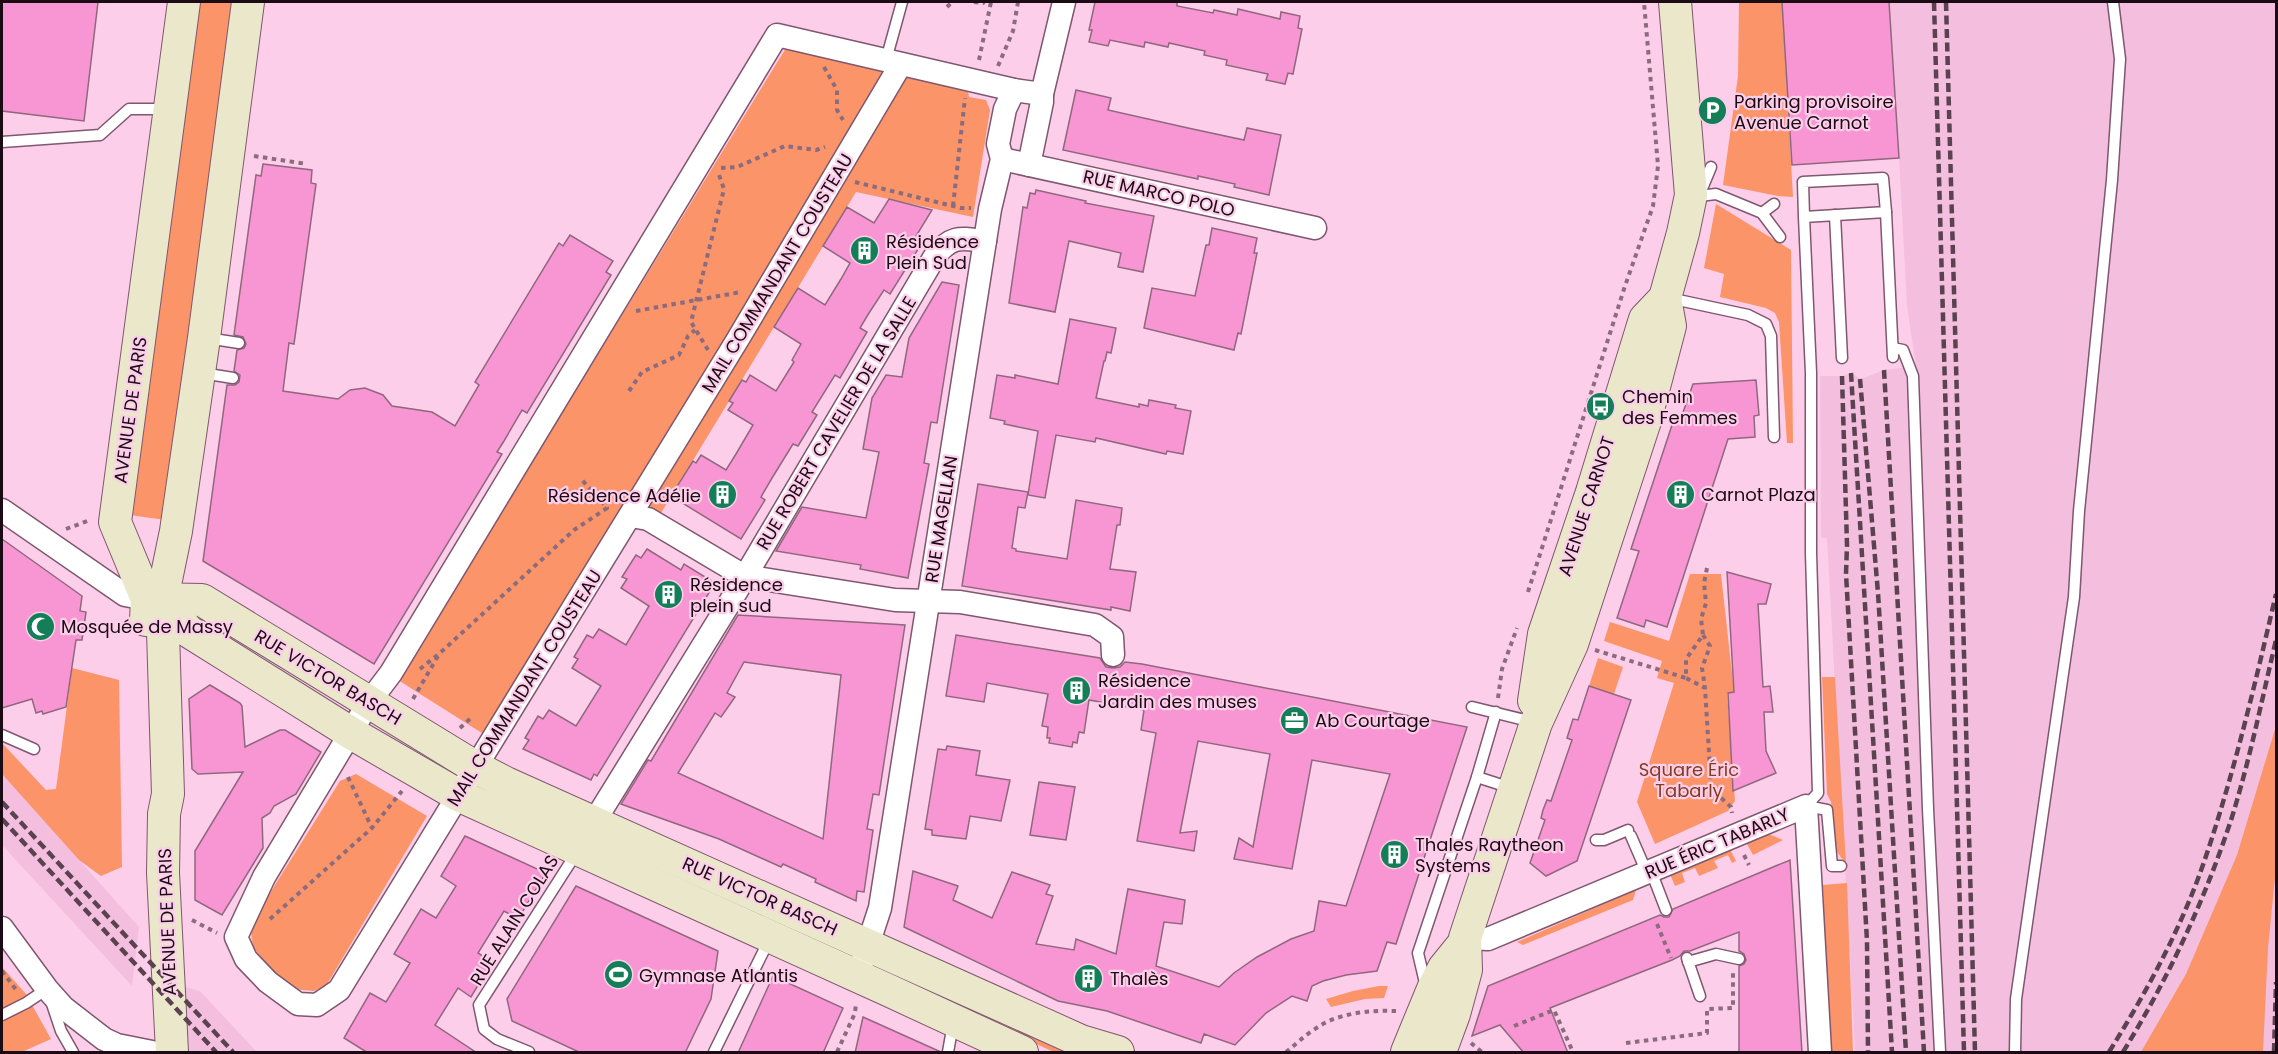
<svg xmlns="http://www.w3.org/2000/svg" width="2278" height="1054" font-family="Poppins,sans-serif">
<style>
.built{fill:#f4bfde}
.green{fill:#fb9469}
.building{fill:#f896d3;stroke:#90677f;stroke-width:1.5;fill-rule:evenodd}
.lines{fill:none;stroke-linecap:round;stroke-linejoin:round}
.lane-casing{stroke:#7f576f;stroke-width:13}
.street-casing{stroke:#7f576f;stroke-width:25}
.secondary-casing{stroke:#7f576f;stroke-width:34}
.path{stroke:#8b6c7e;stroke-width:4;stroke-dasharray:4.5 4.5;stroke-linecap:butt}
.lane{stroke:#fff;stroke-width:10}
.street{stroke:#fff;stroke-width:22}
.secondary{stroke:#eae7ca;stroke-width:32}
.rail{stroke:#5b4251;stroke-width:4.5;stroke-dasharray:9 4.5;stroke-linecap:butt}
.labels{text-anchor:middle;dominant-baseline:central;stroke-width:4.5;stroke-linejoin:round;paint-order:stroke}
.poi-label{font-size:18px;fill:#1b0b15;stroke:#fdcee9;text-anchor:start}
.street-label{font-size:18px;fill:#1b0b15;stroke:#fdcee9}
.park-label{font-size:18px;fill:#803d20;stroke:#fdcee9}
</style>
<rect width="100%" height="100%" fill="#fdcee9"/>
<g class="built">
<path d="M1782,2H2276V1052H1855L1827,538H1821L1820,376H1842L1851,373L1861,379L1884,370L1916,366L1907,306L1899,158L1792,165Z"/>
<path d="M2,774L139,927L132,986L2,845Z"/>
<path d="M182,986L200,991L257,1052H191L181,1042Z"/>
</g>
<g class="green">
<path d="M199,2H239L166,520L129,515Z"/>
<path d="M1739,2H1782L1793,197L1778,196L1723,185L1738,76Z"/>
<path d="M786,48L968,91L969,97L986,100L990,110L973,217L856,192L661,513L643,503L485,735L398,680Z"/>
<path d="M1716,204L1791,250L1793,443H1787L1779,322L1775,313L1766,308L1720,297L1724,274L1704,268Z"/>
<path d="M1690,574H1721L1734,692L1727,693L1735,801L1728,811L1655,844L1637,802L1674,683L1657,678L1662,661L1604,641L1610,622L1669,641Z"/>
<path d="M1598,658L1623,667L1614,694L1589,686Z"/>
<path d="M72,668L119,680L122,867L101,876L79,860L2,774V743L46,790L56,789Z"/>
<path d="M1822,677H1835L1846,864L1837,852L1831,802L1827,794Z"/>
<path d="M2276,726V867L2268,948L2263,1052H2141L2186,974L2237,855Z"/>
<path d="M356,774L427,816L326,986L314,991L292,989L271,970L253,947L250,925L340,781Z"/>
<path d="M1764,834L1771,835L1783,840L1753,855L1746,842Z"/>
<path d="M1730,849L1736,861L1732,863L1728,855L1714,861L1718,868L1699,876L1695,868L1682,873L1685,882L1675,886L1670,874Z"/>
<path d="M1847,883L1853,1052H1829L1823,885Z"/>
<path d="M1636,890L1633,900L1523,945L1517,942Z"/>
<path d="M2,967L26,994L51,1039L22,1052H2Z"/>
<path d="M904,973L1087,1052H1054L900,983Z"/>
<path d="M1379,986H1388L1384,998L1365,999L1331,1007L1326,999L1353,991Z"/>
</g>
<g class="building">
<path d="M2,2H98L84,121L2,111Z"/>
<path d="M1095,2H1177V6L1213,13L1214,10L1237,15L1238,9L1280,19L1281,12L1300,16L1298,28L1302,29L1293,74L1288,73L1285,84L1266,80L1268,74L1226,65L1227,60L1204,55L1205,51L1169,43L1168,47L1145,42L1144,47L1110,40L1108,46L1089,42L1092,30H1089Z"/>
<path d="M1782,2H1889L1899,158L1792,165Z"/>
<path d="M1076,90L1111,98L1108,110L1188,128L1244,140L1247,128L1281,135L1269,195L1234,187L1235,184L1198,176V179L1063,150Z"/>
<path d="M263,164L312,170L311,183L316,184L294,344L289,343L283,391L338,399L350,390L365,388L383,395L392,406L432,412L455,426L479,385L475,382L559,243L563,246L570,235L613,261L606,272L611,275L527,413L522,410L504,441L497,452L502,454L374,664L203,561L227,385H235L239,382L240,375L234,371L237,350L244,348L246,344L243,337L234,335L256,175L261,176Z"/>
<path d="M1036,190L1086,201L1085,203L1154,216L1143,272L1118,267L1121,253L1069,241L1055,312L1009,303L1023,207L1027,208L1030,193L1035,194Z"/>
<path d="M889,199L932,210L913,241L920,246L890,294L884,290L869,313L860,328L867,332L840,378L835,375L812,412L817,415L798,446L793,444L772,478L761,497L765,500L741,539L671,496L693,461L696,463L701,455L726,470L736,454L753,425L728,410L733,403L729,401L742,380L746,382L750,375L776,391L794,362L792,360L801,344L774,327L798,288L825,305L841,279L850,263L823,246L847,207L874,223Z"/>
<path d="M1212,228L1257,238L1254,253H1257L1241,334L1238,333L1234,350L1144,328L1152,288L1195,296L1206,245H1209Z"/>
<path d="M942,282L959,285L937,423L931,422L924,463L929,464L908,578L860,569L861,565L776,551L802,507L866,518L879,452L863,449L872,398L886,375L902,377L909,338Z"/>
<path d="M1070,319L1116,328L1111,353L1107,352L1105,361H1104L1096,398L1139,407V404L1148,406L1149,400L1176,405L1175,408L1191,411L1183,454L1167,451L1166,454L1096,438L1095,442L1056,435L1045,498L1028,495L1038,431L1004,424L1005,421L990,418L997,375L1015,378V375L1058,384Z"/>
<path d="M1756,380L1759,415L1754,416L1755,437L1728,439L1667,627L1646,620L1644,627L1617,618L1639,551L1631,549L1675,416L1681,418L1693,384Z"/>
<path d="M978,484L1028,492L1025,508L1018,507L1012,548L1016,549V551L1067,559L1076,500L1122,508L1120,525H1117L1110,569L1136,572L1130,611L1111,607V610L962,586Z"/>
<path d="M2,539L82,596L80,611L86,612L82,640H76L66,707L43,714L42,711L36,713L32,699L2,708Z"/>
<path d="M647,549L681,570L684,564L715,583L597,776L594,774L591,780L523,749L529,740L525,738L538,716L543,719L549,710L576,726L601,686L572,668L578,659L574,657L587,635L593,638L599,629L626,645L649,606L621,588L627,579L622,577L636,555L641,558Z"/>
<path d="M1727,572L1771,584L1766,604H1758L1763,687L1770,686L1773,712H1764L1766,751L1776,773L1733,791L1728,693L1734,692Z"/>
<path d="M738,615L905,625L879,795L873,794L867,829L873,830L864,892L857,891L856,901L815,882L816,879L783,864L781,867L719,839L621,804L648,760L651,761ZM744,662L841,675L823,839L678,773L715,713L721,717L735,697L727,693Z"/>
<path d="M956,635L1100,658L1106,667L1113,668L1120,667L1125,662L1142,664L1467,727L1396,944L1387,942L1377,971L1346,975L1323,981L1312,986L1307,1001L1292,996L1266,1013L1235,1045L1204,1034L1201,1043L1107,1011L1058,1001L904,927L913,871L958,886L953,900L992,918L1012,872L1050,885L1046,894L1053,896L1036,944L1074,950L1076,939L1116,954L1128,889L1185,900L1182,924L1164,922L1156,966L1219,987L1234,973L1257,957L1291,939L1314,931L1319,901L1346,906L1390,774L1312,760L1292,869L1234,859L1239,838L1253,847L1270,754L1198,741L1180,833L1197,831L1194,851L1137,841L1156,733L1141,730L1144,710L1089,700L1084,733L1079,732L1077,743L1073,742L1072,747L1049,743L1050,738H1047L1048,727L1042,726L1048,694L987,683L984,702L946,696Z"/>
<path d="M210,685L240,703L242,706L245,747L280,730H285L321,752L296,794L274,806L270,813L262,818L263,848L222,915L195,900V851L243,772L198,774L192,769L189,699Z"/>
<path d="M1589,686L1631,700L1577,861L1546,876L1530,863L1545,820L1541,818L1543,810L1547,800L1551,801L1572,740L1567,738L1573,719L1578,720Z"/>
<path d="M947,746L980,751L976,775L1010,780L1001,821L970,816L966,839L932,835V830L925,829L938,749L946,750Z"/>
<path d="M1039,782L1075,787L1066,840L1030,835Z"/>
<path d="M465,836L546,873L518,919L504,911L478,953L492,962L471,997L458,988L435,1025L477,1053H368L344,1038L370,993L386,1002L410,963L394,954L421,909L436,918L456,886L441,876Z"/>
<path d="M1790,860L1802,1053H1739V966L1744,964L1746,960L1744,954L1739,951V932L1690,951H1684L1680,956L1672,960L1550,1008L1568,1053H1524L1500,1025L1472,1036L1488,986L1660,915L1664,917H1669L1673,909Z"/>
<path d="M576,886L718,951L711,999L685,1053H581L512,1021L507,999Z"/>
<path d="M773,976L843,1008L823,1053H738Z"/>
<path d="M863,1017L941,1052V1053H855Z"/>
</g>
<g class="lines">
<defs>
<g id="lane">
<path d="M886,60L902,2"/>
<path d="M2,142L100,135L129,109H168"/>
<path d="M1701,191L1711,167"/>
<path d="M1699,196L1716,194L1762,213L1780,237"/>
<path d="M1886,212L1893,357"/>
<path d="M1762,213L1774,204"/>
<path d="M1835,215L1842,358"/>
<path d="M1804,217L1803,182L1883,178L1886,212L1804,217L1811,373V553L1818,793L1806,806"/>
<path d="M1669,298L1748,315L1766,324L1771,336L1774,437"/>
<path d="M207,338L239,343"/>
<path d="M1893,348L1903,350L1913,376L1928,809L1940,1052"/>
<path d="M202,373L233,378"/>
<path d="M1472,707L1533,722"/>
<path d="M2,735L34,749"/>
<path d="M1477,777L1511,788"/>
<path d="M1806,806L1827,810L1832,866H1841"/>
<path d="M1631,836L1647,873"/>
<path d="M1596,840H1604L1628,830"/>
<path d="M1651,871L1666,910"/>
<path d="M1687,958L1700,996"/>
<path d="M1688,962L1716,954L1739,959"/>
<path d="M1426,987L1418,953L1477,777L1496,712"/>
<path d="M2,1015L26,1003L47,989L61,1031L73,1052"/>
<path d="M529,1052L497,1039L484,1029L479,1005L577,852"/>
<path d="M714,1052L770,938"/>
<path d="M948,1052L953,1024"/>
<path d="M2015,1052L2016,999L2074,597L2079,511L2112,180L2120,59L2113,2"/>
</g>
<g id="street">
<path d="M901,64L738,339L339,990L317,1005L298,1004L268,982L246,959L236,937L264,877L369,702L391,673L777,35L1014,90"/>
<path d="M1002,159L1315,228"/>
<path d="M1029,165L1042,102V94L1064,2"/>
<path d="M2,510L125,595L147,599"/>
<path d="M631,516L648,519L744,576L895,600L960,602L1095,625L1112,637L1113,655"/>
<path d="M594,822L730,602L935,256C952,235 960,238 985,241"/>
<path d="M2,928L47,989L64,1008L104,1039L117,1045L152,1052"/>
<path d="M1465,938L1488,939L1806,806L1820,1052"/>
<path d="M863,960L880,908L990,209L1002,159L998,144L1005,109L1014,90L1042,94"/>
</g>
<g id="secondary">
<path d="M147,599L202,600L475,767L506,783L1081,1041L1118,1052"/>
<path d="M162,599L188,631L351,733L458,795L888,990L1022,1052"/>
<path d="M146,620L147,599L115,522L184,2"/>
<path d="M1534,701L1544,634L1592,492L1645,319L1665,298"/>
<path d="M172,1052L163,873L164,814L168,794L162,599L176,531L204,338L248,2"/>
<path d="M1407,1052L1433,989L1444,968L1465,942"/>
<path d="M1440,1052L1454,1014L1466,970L1465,938L1536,723L1572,644L1645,421L1670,326L1665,298L1683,233L1691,195L1675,2"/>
</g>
</defs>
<use href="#lane" class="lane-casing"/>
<use href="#street" class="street-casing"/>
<use href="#secondary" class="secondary-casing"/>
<g class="path">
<path d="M974,2L983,3L984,2"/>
<path d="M947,7L952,2"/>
<path d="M979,60L991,2"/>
<path d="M998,66L1013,31L1018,2"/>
<path d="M824,67L837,90V110L843,120"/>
<path d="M254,156L307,164"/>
<path d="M721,168L737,167L785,146L816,150L825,147"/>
<path d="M855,182L961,208H971"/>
<path d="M953,206L965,98"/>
<path d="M636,311L741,292"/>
<path d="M708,350L691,322L724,189L718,172"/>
<path d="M629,391L642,372L679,355L688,336L695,330"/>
<path d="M66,529L90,520"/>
<path d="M1707,568L1704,583L1706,603L1701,619L1703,635L1686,659V678L1705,688L1711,785L1719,796L1731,807L1732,813"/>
<path d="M1528,592L1624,289L1653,206L1658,166L1644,2"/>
<path d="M1703,635L1710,646L1702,668L1705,687"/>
<path d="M1595,650L1686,678"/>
<path d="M420,669L440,653L574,530L607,508L582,480"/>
<path d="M1498,698L1502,669L1517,628"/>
<path d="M413,699L438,656"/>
<path d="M460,728L472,717"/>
<path d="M348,777L372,828"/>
<path d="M1744,855L1749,865"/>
<path d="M270,919L372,828L402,791"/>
<path d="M192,920L217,933"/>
<path d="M1657,924L1671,958"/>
<path d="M2,971L17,991"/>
<path d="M1514,1026L1554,1010L1573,1052"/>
<path d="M1471,1043L1482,1052"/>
<path d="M1626,1043L1707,1033V1009L1733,1008V973"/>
<path d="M837,1052L855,1013L856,1003"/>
<path d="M1286,1052C1295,1045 1304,1036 1315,1029C1337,1013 1369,1010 1396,1011"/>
</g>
<use href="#lane" class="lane"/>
<use href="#street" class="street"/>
<use href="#secondary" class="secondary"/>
<g class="rail">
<path d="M1934,2L1964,1052"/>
<path d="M1946,2L1975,1052"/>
<path d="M1884,370L1924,1052"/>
<path d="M1851,373L1892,1052"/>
<path d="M1842,376L1847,545L1846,574L1867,941L1868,1052"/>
<path d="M1860,379L1878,593L1906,1052"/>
<path d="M2,802L233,1052"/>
<path d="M2,819L216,1052"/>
<path d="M2109,1052C2146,993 2181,929 2204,862C2234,774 2255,684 2276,594"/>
<path d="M2123,1052C2168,979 2205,900 2232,817C2250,759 2262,699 2276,640"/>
<path d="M2274,1052L2276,982"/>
</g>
</g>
<defs>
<symbol id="parking-disc" viewBox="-11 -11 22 22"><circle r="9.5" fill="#147e58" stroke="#fdcee9"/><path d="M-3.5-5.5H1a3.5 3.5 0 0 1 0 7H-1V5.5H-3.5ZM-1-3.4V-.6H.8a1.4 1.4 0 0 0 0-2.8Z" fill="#fff"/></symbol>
<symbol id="building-disc" viewBox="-11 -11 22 22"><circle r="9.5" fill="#147e58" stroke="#fdcee9"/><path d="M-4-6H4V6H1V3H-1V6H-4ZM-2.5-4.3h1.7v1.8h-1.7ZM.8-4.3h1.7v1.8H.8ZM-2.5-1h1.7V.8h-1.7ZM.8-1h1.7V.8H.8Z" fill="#fff"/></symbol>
<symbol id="bus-disc" viewBox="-11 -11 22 22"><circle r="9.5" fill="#147e58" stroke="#fdcee9"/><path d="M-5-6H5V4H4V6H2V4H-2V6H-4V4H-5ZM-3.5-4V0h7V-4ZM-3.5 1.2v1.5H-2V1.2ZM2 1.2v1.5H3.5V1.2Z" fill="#fff"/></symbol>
<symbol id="mosque-disc" viewBox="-11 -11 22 22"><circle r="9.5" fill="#147e58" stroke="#fdcee9"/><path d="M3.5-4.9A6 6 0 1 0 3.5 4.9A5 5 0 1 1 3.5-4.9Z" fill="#fff"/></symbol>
<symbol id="office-disc" viewBox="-11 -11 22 22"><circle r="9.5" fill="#147e58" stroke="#fdcee9"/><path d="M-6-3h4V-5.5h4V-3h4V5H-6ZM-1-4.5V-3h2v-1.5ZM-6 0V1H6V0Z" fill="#fff"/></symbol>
<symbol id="stadium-disc" viewBox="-11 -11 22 22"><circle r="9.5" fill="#147e58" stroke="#fdcee9"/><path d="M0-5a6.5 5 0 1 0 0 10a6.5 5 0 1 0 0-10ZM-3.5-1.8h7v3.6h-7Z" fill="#fff"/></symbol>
</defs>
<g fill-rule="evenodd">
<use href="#parking-disc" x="1696" y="94" width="33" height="33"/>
<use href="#building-disc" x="848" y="234" width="33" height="33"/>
<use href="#bus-disc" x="1584" y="390" width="33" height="33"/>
<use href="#building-disc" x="1664" y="478" width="33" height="33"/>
<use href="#building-disc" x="706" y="478" width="33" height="33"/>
<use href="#building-disc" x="652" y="578" width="33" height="33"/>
<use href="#mosque-disc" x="24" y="610" width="33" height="33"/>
<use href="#building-disc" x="1060" y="674" width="33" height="33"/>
<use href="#office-disc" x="1278" y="704" width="33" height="33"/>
<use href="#building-disc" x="1378" y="838" width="33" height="33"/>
<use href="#stadium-disc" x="602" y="958" width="33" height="33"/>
<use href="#building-disc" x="1072" y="962" width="33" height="33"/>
</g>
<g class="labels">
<g class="poi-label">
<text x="1734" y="101">Parking provisoire<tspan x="1734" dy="21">Avenue Carnot</tspan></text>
<text x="886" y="241">Résidence<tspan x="886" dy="21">Plein Sud</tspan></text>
<text x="1622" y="396">Chemin<tspan x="1622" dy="21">des Femmes</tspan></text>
<text x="1701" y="494">Carnot Plaza</text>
<text x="701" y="495" text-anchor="end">Résidence Adélie</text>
<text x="690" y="584">Résidence<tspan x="690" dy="21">plein sud</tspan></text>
<text x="61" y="626">Mosquée de Massy</text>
<text x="1098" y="680">Résidence<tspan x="1098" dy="21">Jardin des muses</tspan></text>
<text x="1315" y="720">Ab Courtage</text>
<text x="1415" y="844">Thales Raytheon<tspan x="1415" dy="21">Systems</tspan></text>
<text x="639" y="975">Gymnase Atlantis</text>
<text x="1110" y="978">Thalès</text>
</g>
<g class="street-label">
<text transform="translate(1159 193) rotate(13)">RUE MARCO POLO</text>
<text transform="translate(777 273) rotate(-59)">MAIL COMMANDANT COUSTEAU</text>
<text transform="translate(130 410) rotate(-82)">AVENUE DE PARIS</text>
<text transform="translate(836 423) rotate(-59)">RUE ROBERT CAVELIER DE LA SALLE</text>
<text transform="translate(1586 506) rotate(-72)">AVENUE CARNOT</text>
<text transform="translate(941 519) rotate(-81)">RUE MAGELLAN</text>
<text transform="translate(328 677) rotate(31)">RUE VICTOR BASCH</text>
<text transform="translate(524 688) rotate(-58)">MAIL COMMANDANT COUSTEAU</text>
<text transform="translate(1717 843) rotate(-23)">RUE ÉRIC TABARLY</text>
<text transform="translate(760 896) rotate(24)">RUE VICTOR BASCH</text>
<text transform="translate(514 920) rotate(-58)">RUE ALAIN COLAS</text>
<text transform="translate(167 922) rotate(-92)">AVENUE DE PARIS</text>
</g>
<g class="park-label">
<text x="1689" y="769">Square Éric<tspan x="1689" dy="21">Tabarly</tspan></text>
</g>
</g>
<rect width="2278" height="1054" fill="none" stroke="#1b0b15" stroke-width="6"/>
</svg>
